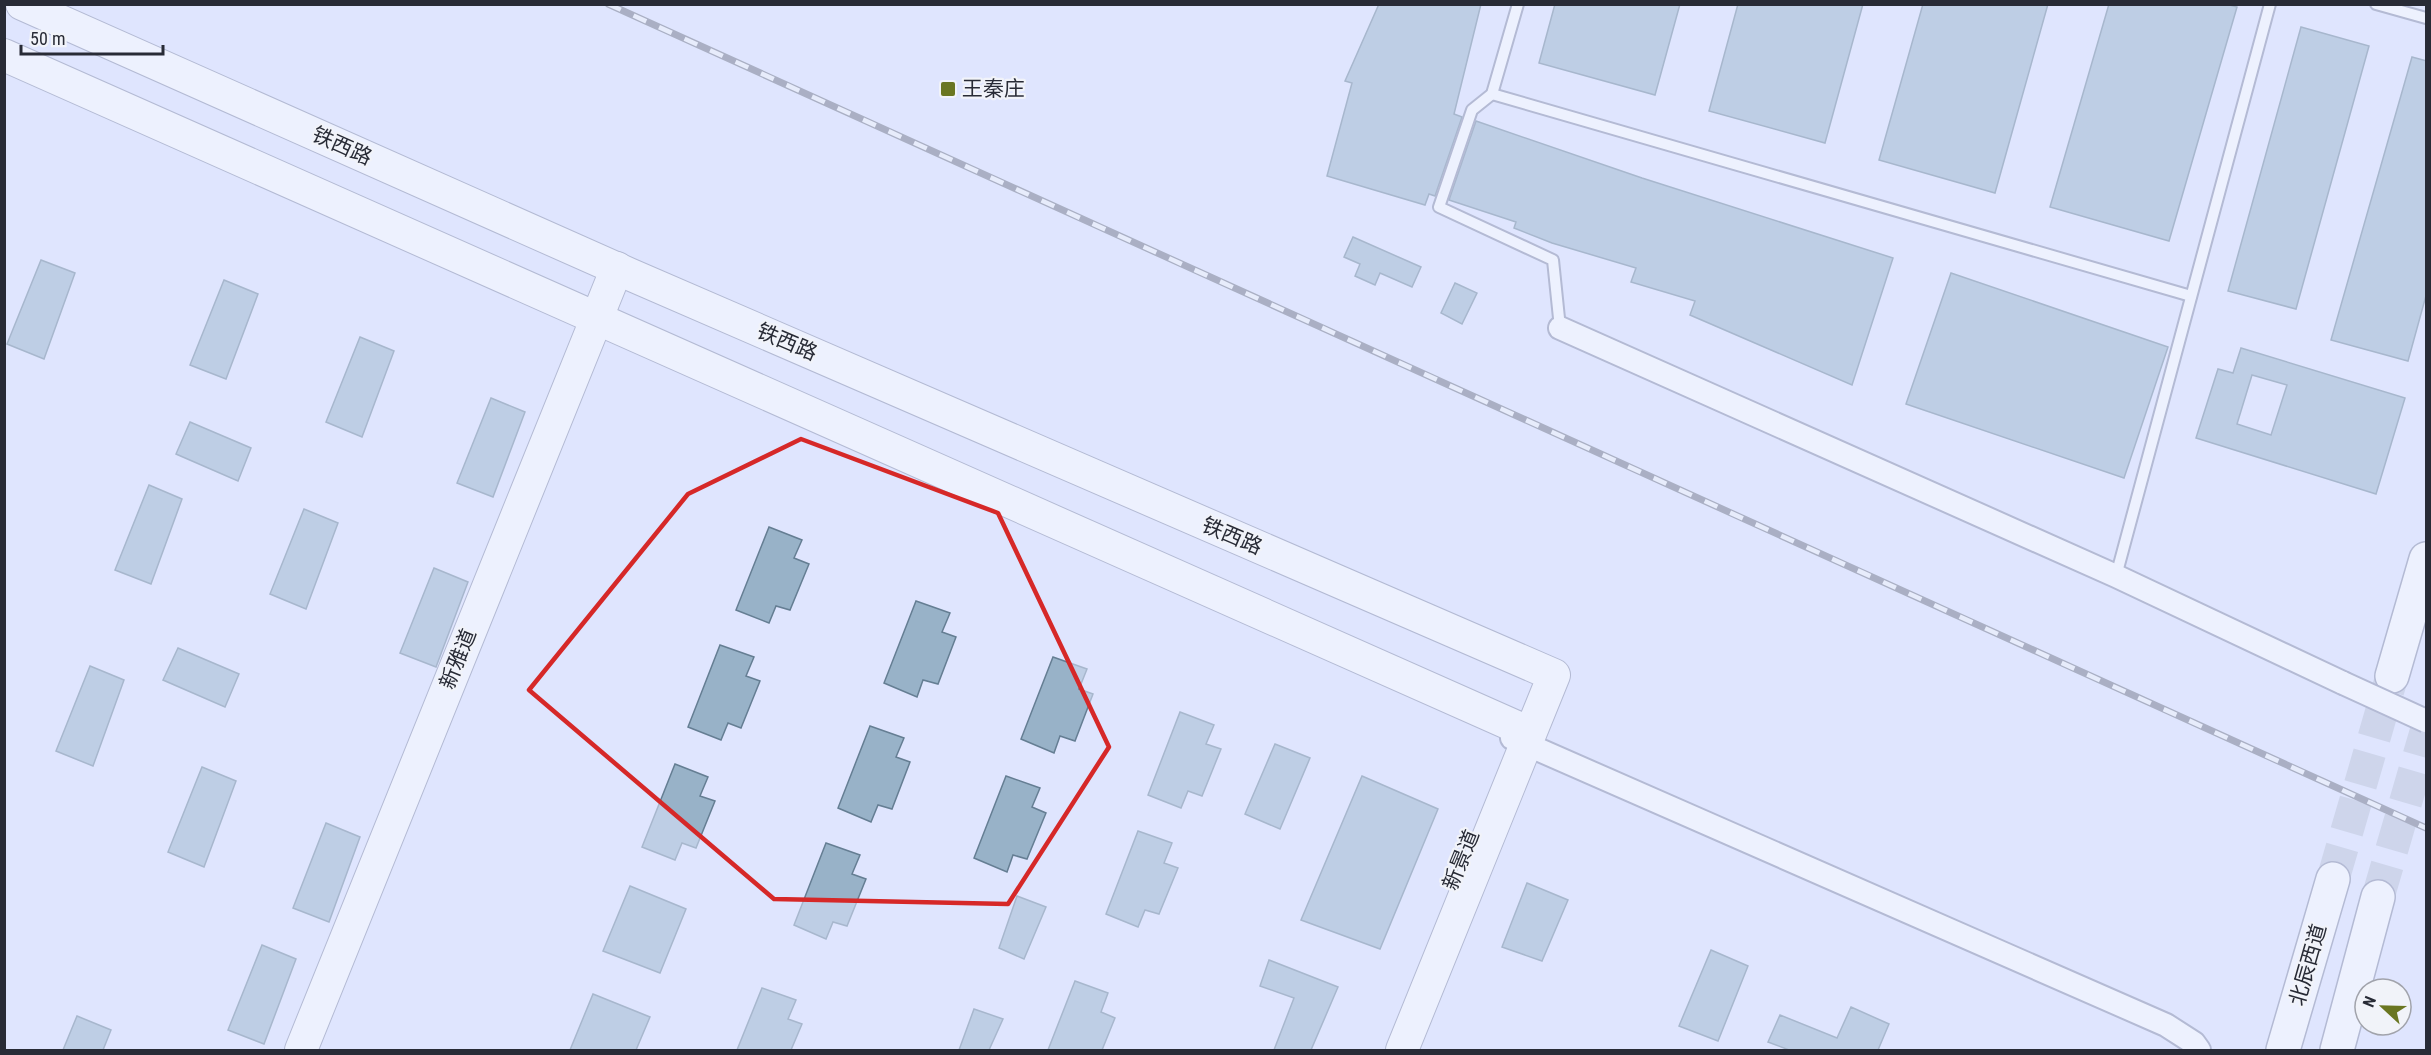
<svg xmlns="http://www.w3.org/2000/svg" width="2431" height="1055" font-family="'Roboto Condensed','Noto Sans SC',sans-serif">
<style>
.building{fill:#98b2c8;stroke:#657e93;stroke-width:1.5;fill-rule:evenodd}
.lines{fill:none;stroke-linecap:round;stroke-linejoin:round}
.primary-tunnel{stroke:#bac0d6;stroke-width:33;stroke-dasharray:33 16;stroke-linecap:butt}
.lane-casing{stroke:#8086a2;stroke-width:14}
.street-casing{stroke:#8086a2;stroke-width:26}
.secondary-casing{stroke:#8086a2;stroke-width:34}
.primary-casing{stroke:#8086a2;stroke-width:36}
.lane{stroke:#fff;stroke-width:10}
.street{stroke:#fff;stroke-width:22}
.secondary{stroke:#fff;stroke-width:32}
.primary{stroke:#fff;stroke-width:33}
.rail-casing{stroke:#6a6e7e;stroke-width:7}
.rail{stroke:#f1f3f9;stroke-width:4.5;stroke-dasharray:14;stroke-linecap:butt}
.street-bridge-casing{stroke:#8086a2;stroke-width:26;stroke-linecap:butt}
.street-bridge{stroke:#fff;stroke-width:22}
.marked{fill:none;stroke:#d62828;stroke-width:4.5;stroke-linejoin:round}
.poi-dot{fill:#6a7621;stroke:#f1f3f9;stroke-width:2}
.labels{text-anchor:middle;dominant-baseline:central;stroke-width:4.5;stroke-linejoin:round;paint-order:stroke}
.poi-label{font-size:21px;fill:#282b36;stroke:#f1f3f9;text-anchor:start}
.street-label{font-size:21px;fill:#282b36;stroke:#f1f3f9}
</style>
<rect width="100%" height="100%" fill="#dfe5fe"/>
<g class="building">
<path d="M1379,4H1481L1454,114L1462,117L1435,196L1429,194L1425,205L1327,176L1352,83L1345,81Z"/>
<path d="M1555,4H1680L1655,95L1539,63Z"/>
<path d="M1738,4H1863L1825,143L1709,111Z"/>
<path d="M1923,4H2048L1995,193L1879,160Z"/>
<path d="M2109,4H2226L2237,7L2169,241L2050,207Z"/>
<path d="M2301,27L2369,46L2296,309L2228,291Z"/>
<path d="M2412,57L2427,61V292L2408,361L2331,340Z"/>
<path d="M1476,121L1642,178L1893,258L1852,385L1690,315L1695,301L1631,282L1636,268L1552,243L1514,228L1516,222L1449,200Z"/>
<path d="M1353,237L1421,267L1412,287L1380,273L1375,285L1355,276L1360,264L1344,257Z"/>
<path d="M41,260L75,273L44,359L7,344Z"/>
<path d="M1951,273L2168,347L2124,478L1906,404Z"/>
<path d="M224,280L258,294L226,379L190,365Z"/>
<path d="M1455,283L1477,293L1462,324L1441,313Z"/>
<path d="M360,337L394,351L362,437L326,422Z"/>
<path d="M2241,348L2405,398L2376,494L2196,438L2218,369L2233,373ZM2252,375L2287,385L2271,435L2237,424Z"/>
<path d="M491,398L525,412L493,497L457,483Z"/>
<path d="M190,422L251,448L238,481L176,454Z"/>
<path d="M149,485L182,499L151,584L115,570Z"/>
<path d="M304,509L338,523L306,609L270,594Z"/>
<path d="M769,527L802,540L794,558L809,564L790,610L776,606L769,623L736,610Z"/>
<path d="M434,568L468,582L436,667L400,653Z"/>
<path d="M916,601L950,613L942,632L956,637L938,684L923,680L917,697L884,683Z"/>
<path d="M720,645L754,657L746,676L760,681L741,728L728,723L721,740L688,727Z"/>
<path d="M178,648L239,674L225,707L163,680Z"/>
<path d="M1053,657L1087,669L1079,689L1093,694L1075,741L1060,736L1054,753L1021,739Z"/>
<path d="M90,666L124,680L93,766L56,751Z"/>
<path d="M1180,712L1214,725L1206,744L1221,749L1202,796L1188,791L1181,808L1148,795Z"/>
<path d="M870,726L904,738L896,757L910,762L892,809L878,805L871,822L838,808Z"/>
<path d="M1275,744L1310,758L1280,829L1245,814Z"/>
<path d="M675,764L708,777L700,796L715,801L696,848L682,843L675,860L642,847Z"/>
<path d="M202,767L236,781L204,867L168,852Z"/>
<path d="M1006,776L1040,788L1032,807L1046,813L1027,859L1013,855L1007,872L974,858Z"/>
<path d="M1362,776L1438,809L1380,949L1301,920Z"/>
<path d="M326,823L360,837L329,922L293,908Z"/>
<path d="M1138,831L1172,843L1164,863L1178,868L1159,914L1145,910L1138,927L1106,914Z"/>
<path d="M826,843L860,855L852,874L866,879L847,926L833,922L826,939L794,925Z"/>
<path d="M1527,883L1568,900L1542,961L1502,947Z"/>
<path d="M630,886L686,909L660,973L603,951Z"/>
<path d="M1017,896L1046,907L1024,959L999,948Z"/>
<path d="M262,945L296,959L264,1044L228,1030Z"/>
<path d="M1711,950L1748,966L1718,1041L1679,1026Z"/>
<path d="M1269,960L1338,987L1311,1050H1274L1294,998L1260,986Z"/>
<path d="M1075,981L1108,993L1101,1012L1115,1018L1102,1050H1048Z"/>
<path d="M762,988L796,1000L788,1019L802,1024L791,1050H737Z"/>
<path d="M593,994L650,1017L636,1050H570Z"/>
<path d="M1851,1007L1889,1024L1878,1050H1789L1768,1042L1780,1015L1837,1038Z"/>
<path d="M974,1009L1003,1019L989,1050H959Z"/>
<path d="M77,1016L111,1030L103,1050H63Z"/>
</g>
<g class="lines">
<g class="primary-tunnel">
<path d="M2333,879L2392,676"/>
<path d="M2378,897L2426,732"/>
</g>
<defs>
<g id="lane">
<path d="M1518,4L1492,94L1472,110L1439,207L1553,260L1560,328"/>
<path d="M2376,4L2426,18"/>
<path d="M1492,94L2191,296"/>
<path d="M2116,576L2270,4"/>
</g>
<g id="street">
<path d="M1560,328L2116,576L2343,683"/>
<path d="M1512,738L2166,1025L2194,1043L2199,1050"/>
</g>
<g id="secondary">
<path d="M22,4L629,274L1554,675L1402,1050"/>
<path d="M4,55L1530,733"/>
<path d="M301,1050L617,268"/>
</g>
<g id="primary">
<path d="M2392,676L2426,559"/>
<path d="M2283,1050L2333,879"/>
<path d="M2337,1050L2378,897"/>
</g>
</defs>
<use href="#lane" class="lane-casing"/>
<use href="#street" class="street-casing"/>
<use href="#secondary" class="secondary-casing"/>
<use href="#primary" class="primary-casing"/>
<use href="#lane" class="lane"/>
<use href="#street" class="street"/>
<use href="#secondary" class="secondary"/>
<use href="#primary" class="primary"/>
<defs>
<path id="rail" d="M608,4L2426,828"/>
</defs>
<use href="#rail" class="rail-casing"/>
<use href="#rail" class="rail"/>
<defs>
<path id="street-bridge" d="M2343,683L2426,721"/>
</defs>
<use href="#street-bridge" class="street-bridge-casing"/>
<use href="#street-bridge" class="street-bridge"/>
</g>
<path d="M0 0H2431V1055H0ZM801,439L998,513L1109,747L1008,904L774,899L529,690L688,494Z" fill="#dfe5fe" fill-opacity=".55" fill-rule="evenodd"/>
<path class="marked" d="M801,439L998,513L1109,747L1008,904L774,899L529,690L688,494Z"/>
<rect class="poi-dot" x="940" y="81" width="16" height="16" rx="3"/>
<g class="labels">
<g class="poi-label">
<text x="962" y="89">王秦庄</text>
</g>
<g class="street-label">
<text transform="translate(342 146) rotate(24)">铁西路</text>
<text transform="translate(787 342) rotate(23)">铁西路</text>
<text transform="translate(1232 536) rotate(23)">铁西路</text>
<text transform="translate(458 659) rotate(-68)">新雅道</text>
<text transform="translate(1461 860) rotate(-68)">新景道</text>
<text transform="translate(2308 965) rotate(-74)">北辰西道</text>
</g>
</g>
<rect width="2431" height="1055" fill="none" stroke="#282b36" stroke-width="12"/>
<g transform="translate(2383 1007) rotate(292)"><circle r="28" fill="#f1f3f9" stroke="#a1a3ab" stroke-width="1.5"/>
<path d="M0-4.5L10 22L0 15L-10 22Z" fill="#6a7621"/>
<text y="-9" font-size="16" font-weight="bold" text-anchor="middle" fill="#282b36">N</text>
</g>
<path d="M21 45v9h142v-9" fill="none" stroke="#282b36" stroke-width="3"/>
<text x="30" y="45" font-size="18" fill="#282b36" stroke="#f1f3f9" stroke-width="4.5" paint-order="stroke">50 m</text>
</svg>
